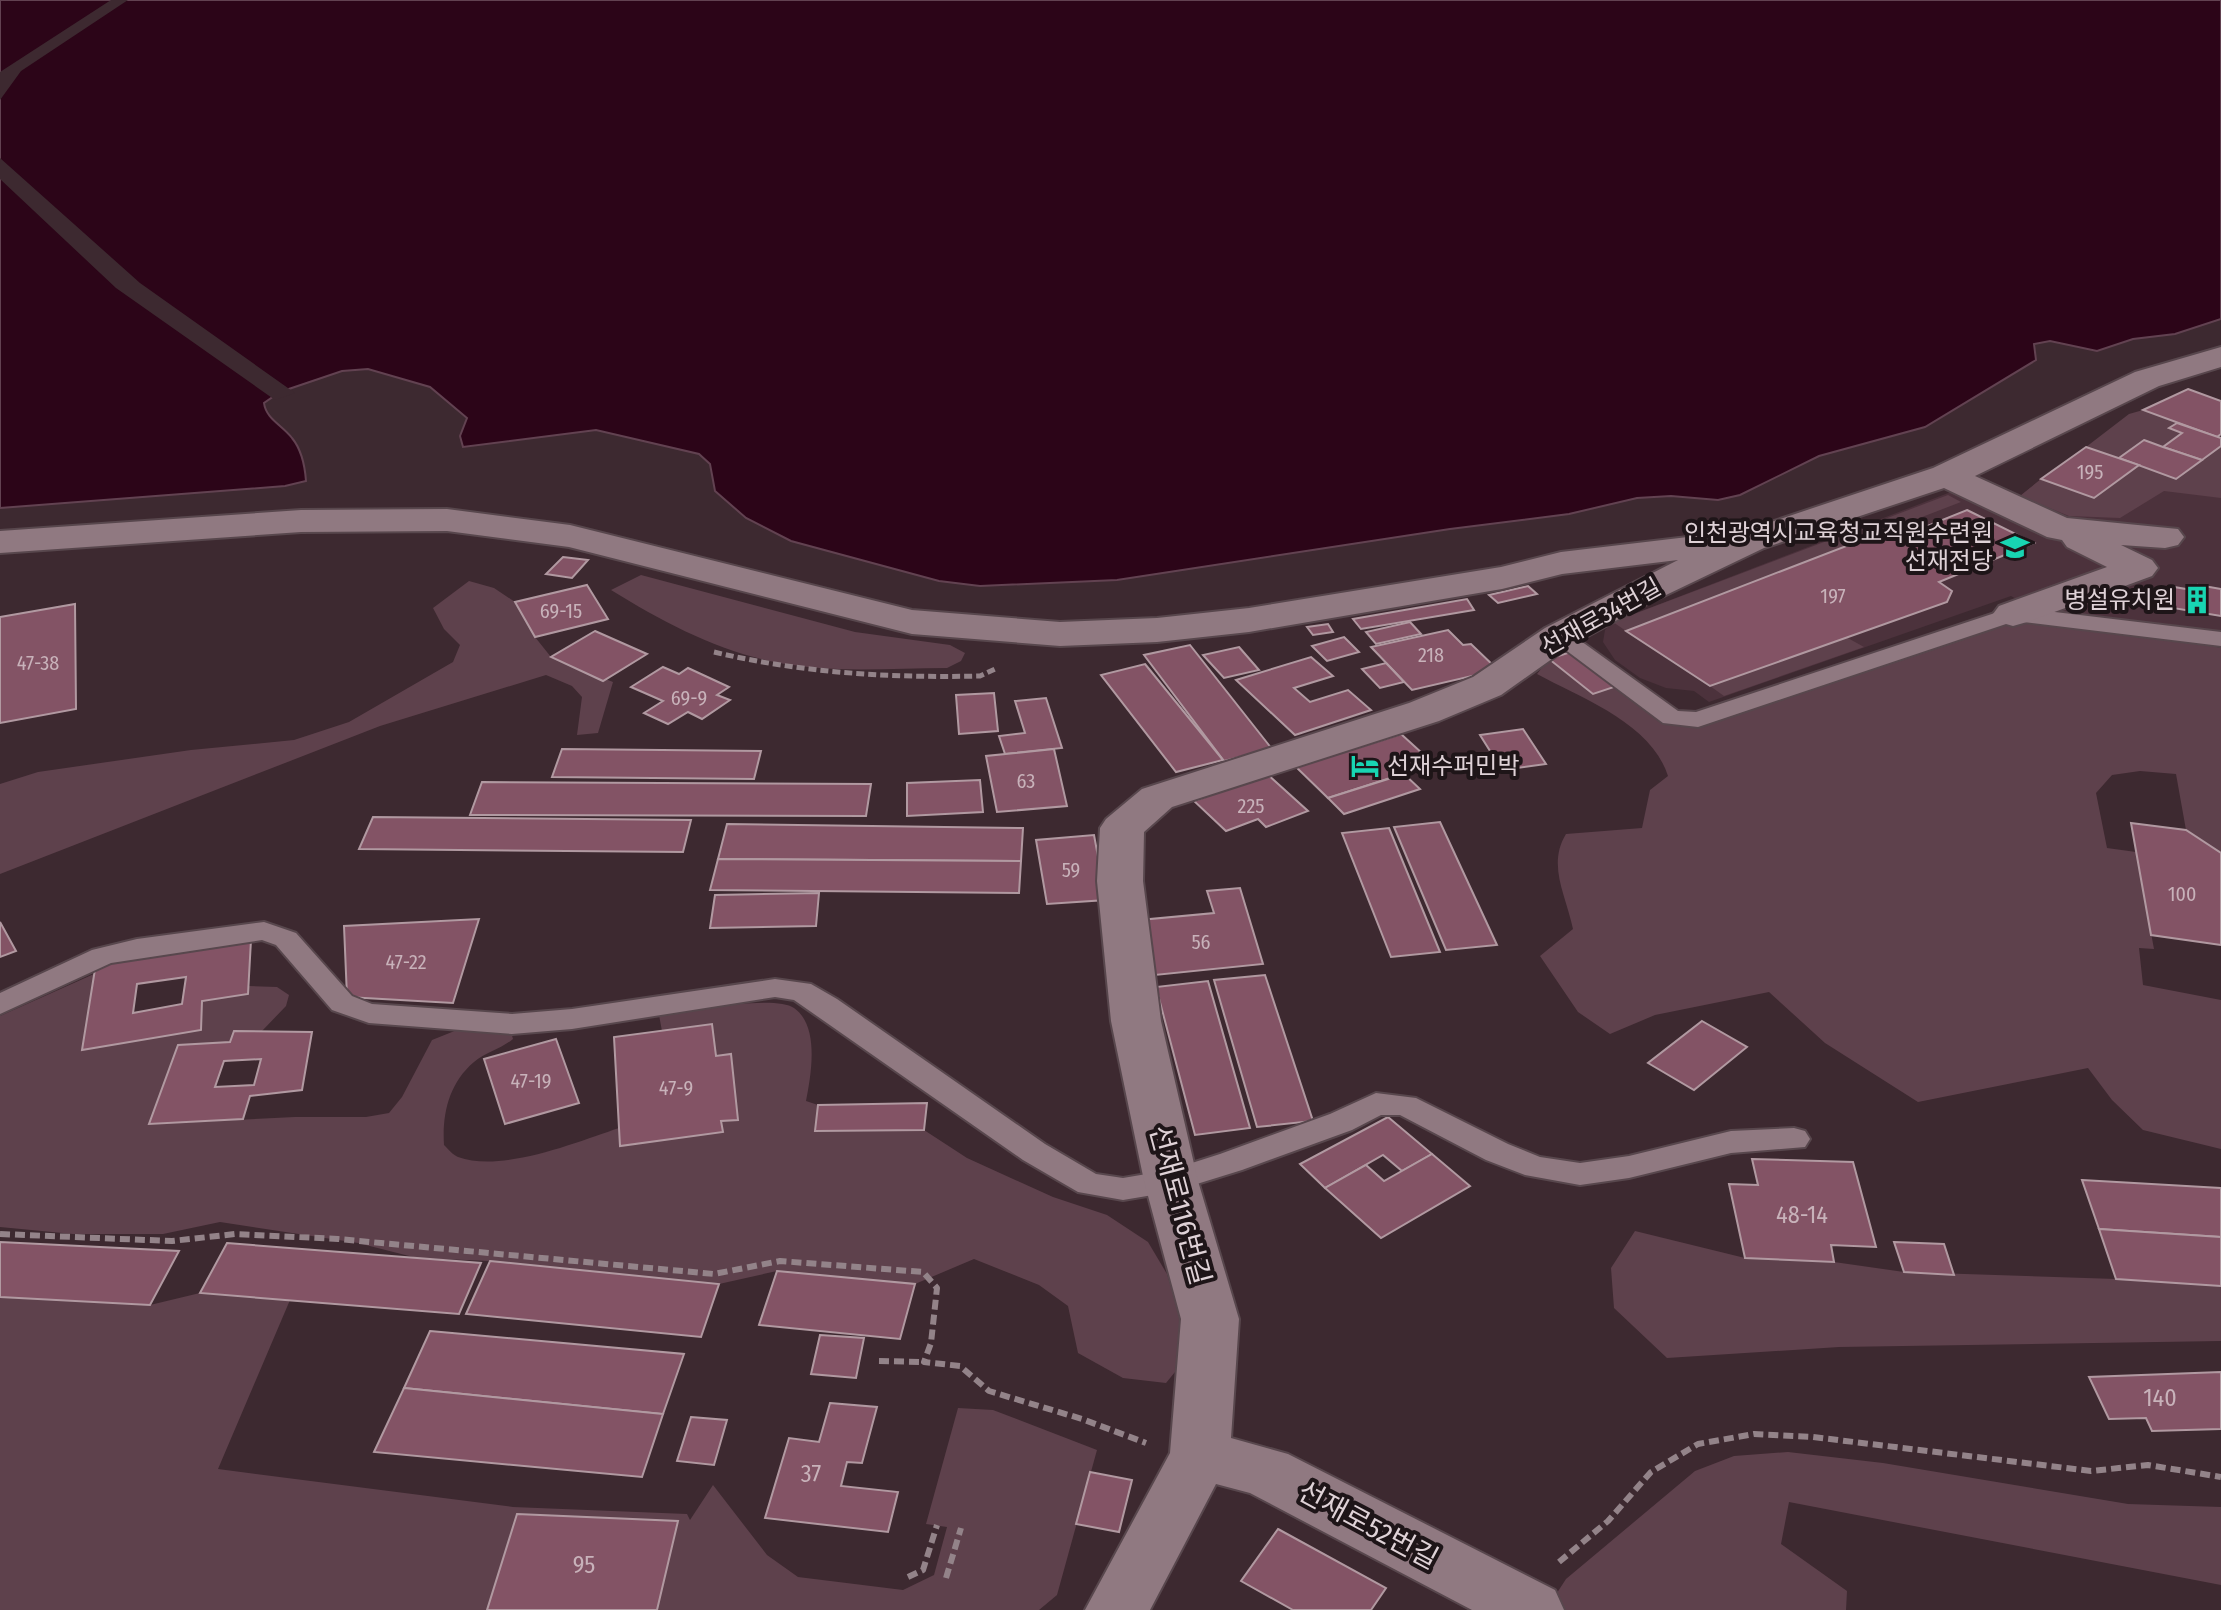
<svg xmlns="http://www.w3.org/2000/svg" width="2221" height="1610" font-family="'Fira Sans Condensed','Noto Sans KR',sans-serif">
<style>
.built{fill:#4c323c}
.green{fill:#5e414c}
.water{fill:#2c0518;stroke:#624251;stroke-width:2}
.pier{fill:#3d2930}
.building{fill:#835365;stroke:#b199a1;stroke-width:2;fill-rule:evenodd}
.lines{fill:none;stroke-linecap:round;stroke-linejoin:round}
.service-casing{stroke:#58474d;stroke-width:4}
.minor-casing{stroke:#58474d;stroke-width:4}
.path-far1{stroke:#938389;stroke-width:5;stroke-dasharray:8 4;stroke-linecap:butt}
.path{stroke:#938389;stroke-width:6;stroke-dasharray:10 5;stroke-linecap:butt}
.service{fill:#907981;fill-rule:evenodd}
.minor{fill:#907981;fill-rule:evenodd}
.labels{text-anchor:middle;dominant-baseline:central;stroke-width:8;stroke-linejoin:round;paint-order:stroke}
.number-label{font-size:20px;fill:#c8b2ba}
.poi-label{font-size:24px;fill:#dfd2d7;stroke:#1e1518;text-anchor:end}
.street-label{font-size:24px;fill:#dfd2d7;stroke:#1e1518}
.near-number-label{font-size:24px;fill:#c8b2ba}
.near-street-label{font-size:28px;fill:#dfd2d7;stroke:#1e1518}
</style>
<rect width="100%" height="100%" fill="#3d2930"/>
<path class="built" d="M2139,465L2176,479L2221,465V633L2169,624L2038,612L2011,596L1709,702L1694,691L1666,688L1640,678L1615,660L1603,642L1605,630L1613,622L1982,480L2020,496L2041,479L2094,498Z"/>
<g class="green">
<path d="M2143,410L2177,423L2170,429L2182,433L2163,447L2144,440L2119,458L2086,447L2129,414Z"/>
<path d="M2221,446V498L2164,491L2120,518L2069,516L2020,496L2041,479L2094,498L2139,465L2176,479Z"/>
<path d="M1948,495L1961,502L1626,631L1613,622Z"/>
<path d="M641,575L855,632L950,645L965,653L961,661L947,668C896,668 843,673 793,665C726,656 668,625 611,590Z"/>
<path d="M469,581L494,588L515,602L535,637L551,657L613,682L598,733L577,735L582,697L572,686L546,675L380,726L0,874V784L38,772L191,750L294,740L349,722L453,662L460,645L444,629L433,608Z"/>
<path d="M1993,620L2178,639L2221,648V853L2186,830L2176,774L2140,771L2112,775L2096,793L2107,848L2136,852L2154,949L2139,948L2143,985L2221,1000V1149L2143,1130L2112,1100L2088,1068L1918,1102L1825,1043L1769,992L1655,1015L1610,1034L1578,1012L1540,956L1573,929C1566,895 1547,865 1566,834L1642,828L1650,790L1668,776C1651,723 1583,699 1537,674L1549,659L1593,694L1623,684L1672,718L1697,720Z"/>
<path d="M1846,637L1864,647L1724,696L1710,686Z"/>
<path d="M94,974L83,1049L200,1030L202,1001L248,994V986L277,987L289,995L286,1006L262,1031H235L230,1042L178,1046L150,1124L295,1117H366L389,1113L402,1097L432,1040L462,1028L511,1032L513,1039C501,1049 486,1052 474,1062C449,1083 442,1114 444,1145C448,1149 453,1155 458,1157C502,1173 577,1142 619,1128L621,1146L722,1132L721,1121L738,1119L731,1054L716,1056L712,1024L662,1031L659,1015C685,1012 774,994 794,1008C820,1026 811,1075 806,1101L818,1105L815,1131L924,1130L967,1158L1053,1197L1107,1215L1148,1242L1167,1274L1182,1324L1184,1361L1166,1383L1123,1378L1078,1353L1068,1306L1039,1285L974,1259L915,1284L777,1271L719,1284L490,1261L417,1258L358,1243L220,1222L163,1234H73L0,1227V1016Z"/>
<path d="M1635,1231L1745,1258L1834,1262L1904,1272L2116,1279L2221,1286V1341L1839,1347L1667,1358L1614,1308L1611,1268Z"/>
<path d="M200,1293L290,1300L218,1469L513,1507L687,1514L690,1520L713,1485L767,1555L798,1577L903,1590L934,1575L947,1527L926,1524L958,1408L993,1410L1097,1450L1057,1595L1039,1610H0V1297L150,1305Z"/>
<path d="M1788,1452L1883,1463L2128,1504L2221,1507V1585L1789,1502L1781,1544L1847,1591L1846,1610H1562L1553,1599L1566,1579L1695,1471L1734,1456Z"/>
</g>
<path class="water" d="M0,0H2221V319L2175,334L2133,339L2097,351L2050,341L2034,344L2036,360L1925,427L1819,456L1740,495L1718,500L1671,496L1637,498L1569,514L1450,529L1117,580L980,586L939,581L791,541L746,518L715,491L710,464L699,454L596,430L463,447L460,436L467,418L430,387L368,369L342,371L280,392L264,403C266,419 282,425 292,438C301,449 305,467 306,481L285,486L0,508Z"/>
<g class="pier">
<path d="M111,0H128L21,71L0,100V72Z"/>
<path d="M0,158L140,283L295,393L275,400L116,288L0,179Z"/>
</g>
<g class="building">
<path d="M2188,389L2221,401V434L2217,437L2143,410Z"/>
<path d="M2177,423L2221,438V446L2202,460L2163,447L2182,433L2169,428Z"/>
<path d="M2144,440L2163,447L2202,460L2176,479L2119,458Z"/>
<path d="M2086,447L2139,465L2094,498L2041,479Z"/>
<path d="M1967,510L2034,543L1939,582L1952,591L1947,602L1710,686L1626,631L1898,526L1910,533Z"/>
<path d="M563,557L588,560L572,578L546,574Z"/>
<path d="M587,585L608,619L535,637L515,602Z"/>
<path d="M2198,585L2221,589V616L2173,608L2174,587L2198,591Z"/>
<path d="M1528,586L1537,594L1498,603L1489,595Z"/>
<path d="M1467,599L1474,610L1361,629L1353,619Z"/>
<path d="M75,604L76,709L0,723V617Z"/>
<path d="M1410,622L1421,634L1376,644L1366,632Z"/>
<path d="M1328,624L1333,632L1313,635L1307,627Z"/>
<path d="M1448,630L1463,645L1471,644L1498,670L1412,690L1371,647Z"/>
<path d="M595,631L647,654L603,681L551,657Z"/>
<path d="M1344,637L1359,652L1327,661L1312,646Z"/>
<path d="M1190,645L1272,749L1224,761L1144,655Z"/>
<path d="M1239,647L1259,670L1224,678L1203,655Z"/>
<path d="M1577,650L1623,684L1593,694L1549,659Z"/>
<path d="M1311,657L1333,676L1294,688L1310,702L1348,690L1371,710L1295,735L1236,680Z"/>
<path d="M1386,663L1404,682L1380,688L1362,669Z"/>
<path d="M1145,664L1223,760L1176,772L1101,675Z"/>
<path d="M663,667L679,674L688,668L729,687L717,695L730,700L702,719L688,712L668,724L644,713L663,701L631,687Z"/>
<path d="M994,693L998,731L959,734L956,695Z"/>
<path d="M1046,698L1062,748L1005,754L999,736L1025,733L1015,701Z"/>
<path d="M1523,729L1546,764L1502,770L1480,735Z"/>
<path d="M1401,734L1434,764L1328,798L1296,767Z"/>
<path d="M562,749L761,751L754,779L552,777Z"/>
<path d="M1054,749L1067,806L997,812L986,756Z"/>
<path d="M1267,774L1308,811L1266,827L1258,819L1226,831L1194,801Z"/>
<path d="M1404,774L1420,789L1344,814L1328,798Z"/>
<path d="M980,780L983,812L907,816V783Z"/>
<path d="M482,782L871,784L866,816L470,815Z"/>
<path d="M373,817L691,820L683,852L359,849Z"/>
<path d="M1440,822L1497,945L1446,950L1394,827Z"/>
<path d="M2131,823L2186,830L2221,853V945L2151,935Z"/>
<path d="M727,824L1023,828L1021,861L718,859Z"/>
<path d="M1389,828L1440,952L1391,957L1342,833Z"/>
<path d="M1094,835L1106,900L1047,904L1036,840Z"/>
<path d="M718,859L1021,861L1019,893L710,890Z"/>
<path d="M1240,888L1263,964L1155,975L1140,920L1214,913L1207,891Z"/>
<path d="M819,893L816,926L710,928L715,895Z"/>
<path d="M479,919L453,1003L347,997L344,926Z"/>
<path d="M0,922L16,951L0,957Z"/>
<path d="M251,940L248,994L202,1001L201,1030L82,1050L96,963ZM186,977L182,1004L133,1013L137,984Z"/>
<path d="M1265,975L1313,1121L1257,1127L1214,980Z"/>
<path d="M1208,981L1250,1128L1195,1135L1156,987Z"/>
<path d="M1702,1021L1747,1047L1694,1090L1648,1063Z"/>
<path d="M712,1024L716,1056L731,1054L738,1120L721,1121L723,1132L620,1146L614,1037Z"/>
<path d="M234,1031L312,1032L302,1090L250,1096L243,1119L149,1124L178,1045L230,1042ZM261,1059L254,1085L215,1087L224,1061Z"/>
<path d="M556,1039L579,1103L505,1124L484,1059Z"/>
<path d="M927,1103L924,1130L815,1131L818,1105Z"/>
<path d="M1388,1117L1432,1154L1402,1171L1383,1155L1325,1188L1300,1164Z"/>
<path d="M1432,1154L1470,1186L1381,1238L1325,1188L1366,1165L1384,1181Z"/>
<path d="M1752,1159L1853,1162L1876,1247L1831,1245L1834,1262L1745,1258L1729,1184L1758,1185Z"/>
<path d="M2082,1180L2221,1188V1237L2099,1229Z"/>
<path d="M2099,1229L2221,1237V1286L2116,1279Z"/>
<path d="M0,1242L179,1251L150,1305L0,1297Z"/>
<path d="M1894,1242L1944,1244L1954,1275L1904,1272Z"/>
<path d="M227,1243L417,1258L481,1263L459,1314L200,1293Z"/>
<path d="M490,1261L719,1284L701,1337L466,1314Z"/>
<path d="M777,1271L915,1284L900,1339L759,1325Z"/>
<path d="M430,1331L684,1354L663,1414L404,1388Z"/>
<path d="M820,1335L864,1338L856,1378L811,1374Z"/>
<path d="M2221,1372V1429L2152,1431L2146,1418L2109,1419L2089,1377Z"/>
<path d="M404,1388L663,1414L642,1477L374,1452Z"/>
<path d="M830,1403L877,1407L862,1463L847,1462L841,1486L898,1492L888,1532L765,1518L789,1438L819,1442Z"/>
<path d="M691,1417L727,1420L714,1465L677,1461Z"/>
<path d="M1090,1472L1132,1480L1119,1532L1076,1524Z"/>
<path d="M517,1514L678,1521L657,1610H487Z"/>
<path d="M1278,1529L1386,1588L1371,1610H1293L1241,1581Z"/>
</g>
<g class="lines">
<defs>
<g id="service">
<path d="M2013,607L2221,632V646L2015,621L1698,727L1663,723L1547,636L1551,631H1567L1678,711L1696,712Z"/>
<path d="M264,922L296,933L352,996L372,1004L512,1014L572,1009L775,979L811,984L837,999L1045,1144L1096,1174L1123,1178L1170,1170L1220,1154L1330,1114L1376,1093L1416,1098L1508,1144L1540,1157L1580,1163L1629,1156L1731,1131L1794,1128L1805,1131L1810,1139L1805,1147L1731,1153L1629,1178L1580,1185L1525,1175L1486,1160L1400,1115H1381L1352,1130L1242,1170L1171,1192L1123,1200L1078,1192L1023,1160L794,1000L775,997L572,1029L512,1034L369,1023L332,1010L276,945L262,940L111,963L0,1014V993L92,950L137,939Z"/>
</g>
<path id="minor" d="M2221,347V367L2159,386L1975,476L2067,518L2178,529L2184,537L2178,545L2165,548L2121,545L2152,560L2158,568L2152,576L2027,622L2013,626L1999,622L1993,614L1999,606L2107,567L2067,547L2062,540L2047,537L1944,488L1764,548L1641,607L1573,644L1501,695L1439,721L1172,807L1144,832L1143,881L1161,1021L1198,1181L1239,1319L1231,1438L1288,1454L1555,1590L1564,1610H1472L1250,1493L1216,1484L1150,1610H1085L1170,1453L1181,1319L1144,1181L1111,1021L1097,881L1100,828L1106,819L1142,789L1409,703L1473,677L1545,628L1678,560L1562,574L1502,589L1249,632L1157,642L1060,646L912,634L569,547L447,531L301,532L0,553V531L301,510L447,509L570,525L912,610L1060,622L1157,618L1249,608L1501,567L1561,552L1713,534L1726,537L1933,468L2135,372Z"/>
</defs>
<use href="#service" class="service-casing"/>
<use href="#minor" class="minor-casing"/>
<path class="path-far1" d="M714,652C802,673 889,678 980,676L995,669"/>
<g class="path">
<path d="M0,1234L172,1241L235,1234L338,1239L714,1274L780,1261L923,1272L937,1288L931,1343L924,1362L960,1366L989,1391L1082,1419L1146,1443"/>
<path d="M879,1361L924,1362"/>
<path d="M1559,1562L1608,1521L1651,1472L1698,1444L1754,1434L1813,1437L2091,1471L2148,1465L2221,1477"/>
<path d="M908,1577L923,1570L937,1525"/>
<path d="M946,1578L961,1528"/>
</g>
<use href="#service" class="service"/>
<use href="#minor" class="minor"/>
</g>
<defs>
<symbol id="university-bare" viewBox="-9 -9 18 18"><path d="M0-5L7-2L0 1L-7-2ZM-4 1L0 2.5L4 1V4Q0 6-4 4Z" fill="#18d5b2" stroke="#1e1518" stroke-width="2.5" paint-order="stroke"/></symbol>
<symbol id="building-bare" viewBox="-9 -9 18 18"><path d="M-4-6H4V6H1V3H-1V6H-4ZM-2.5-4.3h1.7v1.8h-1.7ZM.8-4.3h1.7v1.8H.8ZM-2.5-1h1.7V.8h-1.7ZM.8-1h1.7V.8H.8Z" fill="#18d5b2" stroke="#1e1518" stroke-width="2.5" paint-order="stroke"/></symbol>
<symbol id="hotel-bare" viewBox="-9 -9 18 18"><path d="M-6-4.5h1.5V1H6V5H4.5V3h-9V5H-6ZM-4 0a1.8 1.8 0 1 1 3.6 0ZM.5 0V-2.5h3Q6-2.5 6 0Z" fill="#18d5b2" stroke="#1e1518" stroke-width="2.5" paint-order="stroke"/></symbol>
</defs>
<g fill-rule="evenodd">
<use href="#university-bare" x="1995" y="527" width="40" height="40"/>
<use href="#building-bare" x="2177" y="580" width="40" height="40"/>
<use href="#hotel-bare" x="1345" y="746" width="40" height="40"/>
</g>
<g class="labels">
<g class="number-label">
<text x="2090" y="472">195</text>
<text x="1833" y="596">197</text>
<text x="561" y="611">69-15</text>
<text x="1431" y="655">218</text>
<text x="38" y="663">47-38</text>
<text x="689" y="698">69-9</text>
<text x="1026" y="781">63</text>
<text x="1251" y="806">225</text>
<text x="1071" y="870">59</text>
<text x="2182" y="894">100</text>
<text x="1201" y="942">56</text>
<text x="406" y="962">47-22</text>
<text x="531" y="1081">47-19</text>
<text x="676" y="1088">47-9</text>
</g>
<g class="poi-label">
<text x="1993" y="533">인천광역시교육청교직원수련원<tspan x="1993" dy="28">선재전당</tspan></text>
<text x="2175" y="600">병설유치원</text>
<text x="1387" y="766" text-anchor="start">선재수퍼민박</text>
</g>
<g class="street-label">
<text transform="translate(1601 617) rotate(-29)">선재로34번길</text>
</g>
<g class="near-number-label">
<text x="1802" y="1215">48-14</text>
<text x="2160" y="1398">140</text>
<text x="811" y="1474">37</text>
<text x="584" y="1565">95</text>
</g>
<g class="near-street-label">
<text transform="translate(1180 1205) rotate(75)">선재로116번길</text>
<text transform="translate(1368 1525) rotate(28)">선재로52번길</text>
</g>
</g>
</svg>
